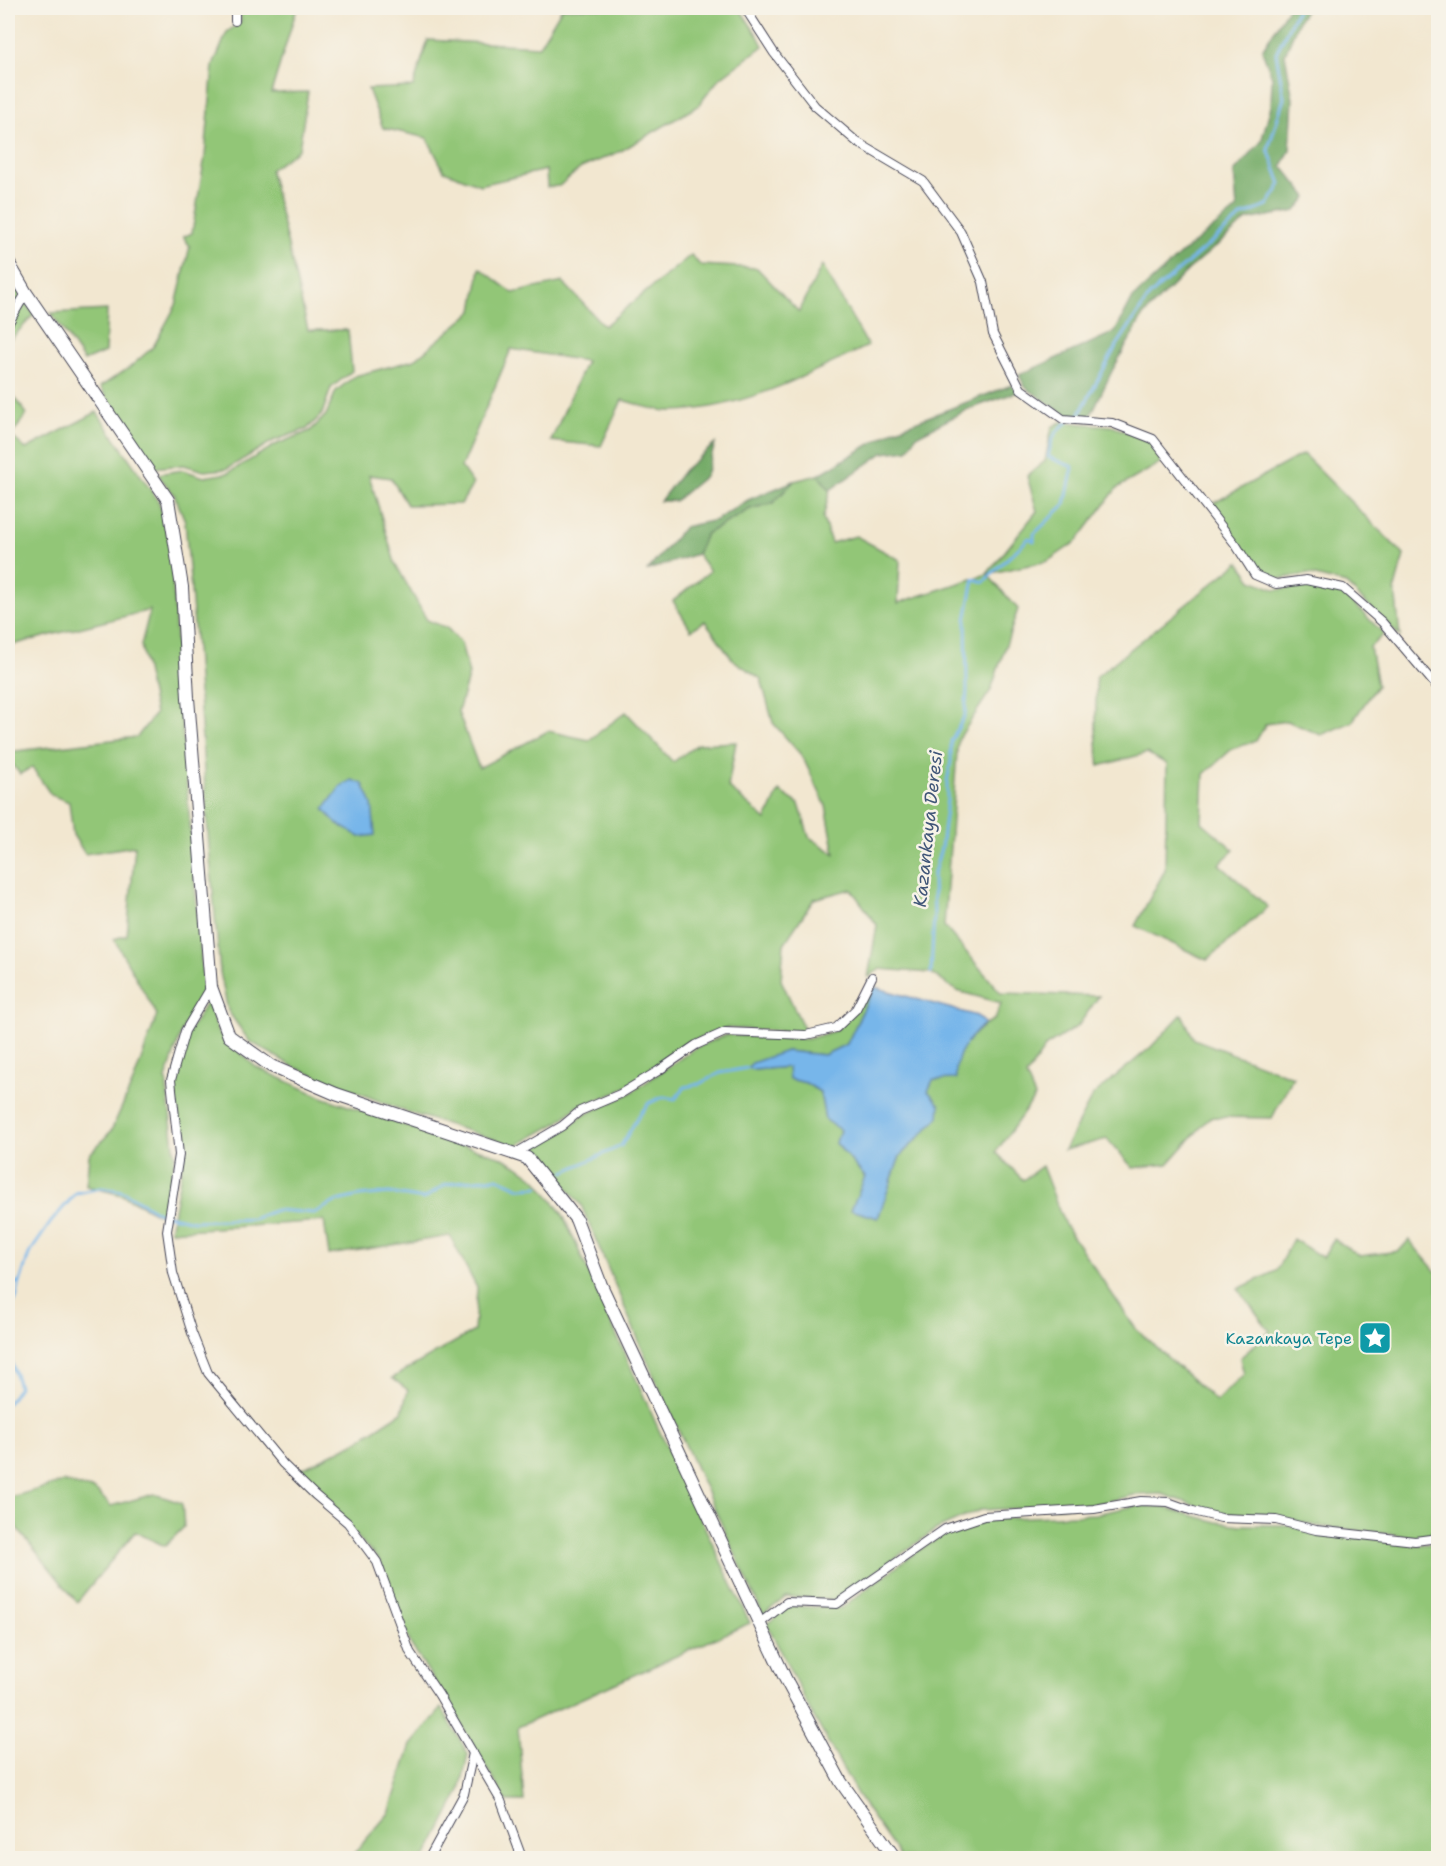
<svg xmlns="http://www.w3.org/2000/svg" width="1446" height="1866" font-family="'Shantell Sans',sans-serif">
<style>
.green{fill:#92c677;stroke:#5a7459;stroke-width:1.5}
.forest{fill:#75ab68;stroke:#4c6652;stroke-width:1.5}
.water{fill:#77b6ea;stroke:#4c6c92;stroke-width:1.5}
.lines{fill:none;stroke-linecap:round;stroke-linejoin:round}
.stream{stroke:#77b6ea;stroke-width:3}
.street-casing{stroke:#414051;stroke-width:10}
.secondary-casing{stroke:#414051;stroke-width:14}
.street{stroke:#fff;stroke-width:8}
.secondary{stroke:#fff;stroke-width:12}
.labels{text-anchor:middle;dominant-baseline:central;stroke-width:5;stroke-linejoin:round;paint-order:stroke}
.culture-label{font-size:16px;fill:#0d838f;stroke:#f7f3e8;text-anchor:end}
.water-label{font-size:18px;font-style:italic;fill:#405678;stroke:#f7f3e8}
</style>
<rect width="100%" height="100%" fill="#f7f3e8"/>
<filter id="ink" filterUnits="userSpaceOnUse"><feTurbulence type="fractalNoise" baseFrequency=".0167" numOctaves="2"/><feDisplacementMap in="SourceGraphic" scale="12" xChannelSelector="R" yChannelSelector="G"/><feConvolveMatrix kernelMatrix="1 2 1 2 8 2 1 2 1" color-interpolation-filters="sRGB"/></filter>
<filter id="wash" filterUnits="userSpaceOnUse"><feTurbulence type="fractalNoise" baseFrequency=".008" numOctaves="4" result="noise"/><feDisplacementMap in="SourceGraphic" scale="24" xChannelSelector="R" yChannelSelector="G"/><feGaussianBlur stdDeviation="1.35" result="paint"/><feColorMatrix in="noise" values="0 0 0 0 0 0 0 0 0 0 0 0 0 0 0 0 0 1.4 0 .05"/><feComposite in="paint" operator="in"/></filter>
<g filter="url(#wash)">
<rect width="100%" height="100%" fill="#f2e7d0"/>
<g class="green">
<path d="M240,8H297L271,93L308,92L299,149L270,170L308,330H348L352,371L331,388L322,414L307,429L273,441L227,469L204,471L184,465L153,468L100,387L129,368L153,347L176,305L190,246L183,237L192,233L205,156L213,66L227,32L241,22Z"/>
<path d="M562,8H739L758,36L763,46L719,79L698,106L621,151L581,168L559,186L547,187L546,170L480,185L444,171L427,138L383,128L368,89L413,87L428,40L539,46Z"/>
<path d="M691,255L700,265L757,268L799,312L822,265L868,346C807,375 741,410 672,411C656,412 638,404 622,400L601,446L551,441L586,361L511,349L461,467L473,484L461,504L407,505L391,478L369,475L395,563L427,620L447,628L461,643L469,674L458,712L479,768L548,731L589,740L626,712L673,762L698,744L736,742L728,787L766,820L779,791L799,804L809,837L835,854L826,806L802,756L773,723L761,679L733,660L705,621L691,630L673,601L710,571L697,554L706,534L750,509L773,503L794,481L818,475L830,490L823,518L831,543L856,536L900,560L898,603L987,574L1037,511L1027,476L1045,461L1052,427L1061,422L1112,426L1152,442L1166,460L1117,488L1077,541L1048,561L987,574L1018,609L991,690L958,740L944,926L1001,993L1099,996L1078,1026L1046,1046L1026,1076L1035,1097L996,1152L1023,1180L1042,1166L1065,1225L1136,1329L1216,1401L1244,1374L1240,1358L1270,1331L1238,1289L1276,1271L1293,1239L1323,1258L1334,1239L1360,1256L1399,1251L1409,1240L1438,1274V1534L1414,1537L1317,1526L1270,1515L1218,1513L1162,1494L1134,1495L1092,1505L980,1510L935,1530L836,1600L786,1597L763,1615L653,1374L581,1205L551,1168L530,1151L567,1129L582,1116L629,1094L697,1047L726,1035L808,1039L837,1030L870,985L874,987L847,1044L824,1055L786,1051L754,1070L788,1067L790,1079L806,1083L820,1092L825,1119L841,1130L836,1143L865,1177L877,1218L900,1156L939,1117L927,1091L933,1080L955,1078C955,1074 954,1068 955,1064C960,1045 978,1027 995,1019L1001,1003L957,991L931,973L879,969L868,978L877,925L851,889L814,899L784,944L781,980L806,1033L725,1028L693,1041L654,1070L618,1092L577,1107L559,1122L516,1146L404,1111L294,1067L249,1041L228,1011L220,972L209,848L196,648L185,521L174,494L157,474L183,470L204,477L228,473L277,444L310,431L326,415L336,391L355,376L414,360L473,311L480,268L513,293L563,282L604,326Z"/>
<path d="M8,273L21,295L8,319Z"/>
<path d="M25,302L34,315L8,342V330Z"/>
<path d="M107,310L105,352L84,361L51,313Z"/>
<path d="M8,388L27,414L11,436L26,449L97,412L159,502L171,548L179,693L204,993L182,1030L166,1079L175,1155L166,1218L122,1195L86,1186L89,1155L111,1131L134,1080L157,1015L114,939L127,935L135,846L85,854L73,835L69,802L51,795L32,767L20,774L8,759V752L137,737L155,714L141,645L150,610L8,646Z"/>
<path d="M1303,454L1404,555L1395,588L1400,636L1346,584L1308,574L1278,579L1259,572L1212,504Z"/>
<path d="M1239,562L1252,580L1276,590L1307,586L1342,592L1384,634L1370,647L1377,686L1352,722L1321,735L1287,721L1266,724L1256,741L1232,749L1204,774L1202,822L1234,850L1219,864L1268,907L1207,960L1135,926L1165,870L1167,764L1147,753L1099,766L1096,730V677Z"/>
<path d="M208,1000L218,1032L256,1067L322,1097L456,1143L499,1156L516,1165L537,1180L563,1215L658,1428L750,1623L518,1727L524,1801H506L444,1696L411,1645L379,1560L296,1472L356,1442L402,1412L408,1390L392,1378L474,1331L477,1288L450,1236L329,1255L324,1221L170,1231L185,1152L173,1081L188,1033Z"/>
<path d="M1182,1014L1194,1039L1293,1077L1272,1118L1210,1117L1168,1164L1133,1168L1107,1139L1064,1150L1093,1095L1151,1047Z"/>
<path d="M63,1482L95,1490L111,1506L154,1494L182,1503L184,1527L165,1546L135,1532L77,1602L8,1517V1498Z"/>
<path d="M1140,1505L1165,1508L1217,1522L1242,1525H1286L1416,1545L1438,1543V1858H901L861,1801L811,1712L767,1624L789,1606L841,1608L919,1550L947,1533L991,1519L1095,1514Z"/>
<path d="M442,1708L468,1754L460,1791L427,1855L424,1858H350L389,1813L411,1745Z"/>
</g>
<g class="forest">
<path d="M1288,8H1307L1299,20L1285,54L1293,99L1290,150L1282,166L1307,197L1296,211L1247,220L1188,270L1143,316L1112,371L1090,417L1065,415L1025,387L1019,375L1115,332L1133,298L1184,251L1237,209L1234,172L1261,142L1271,106L1272,77L1262,50Z"/>
<path d="M1012,385L1018,392L969,409L916,436L908,450L883,453L830,490L818,475L894,430Z"/>
<path d="M715,444L706,475L675,501H660L684,470Z"/>
<path d="M794,481L773,503L750,509L706,534L697,554L648,570L684,527L716,520L748,500Z"/>
</g>
<g class="water">
<path d="M352,780L363,784L372,804L375,835L360,837L336,823L324,809L341,786Z"/>
<path d="M874,987L977,1016L985,1023C968,1039 954,1054 956,1079L933,1080L928,1091L940,1105L939,1117L900,1156L878,1218L851,1210L865,1177L836,1143L840,1130L825,1119L820,1092L806,1083L789,1079L788,1067L754,1070L747,1068L752,1063L786,1051L824,1055L847,1044Z"/>
</g>
<g class="lines">
<g class="stream">
<path d="M1076,417L1079,415L1114,350L1150,295L1242,216L1267,206L1281,184L1268,149L1284,98L1276,53L1298,8"/>
<path d="M931,973L934,914L933,876L941,848L947,800V782L951,761V741L965,715L967,690L966,620L974,579L984,582C998,566 1014,553 1029,538L1034,541V534L1065,504L1073,467L1048,457C1051,440 1054,431 1068,422"/>
<path d="M564,1172L621,1146L638,1117L649,1103L663,1097L675,1099L685,1087L699,1084L720,1073L747,1068"/>
<path d="M8,1285L20,1282L29,1254L51,1222L76,1193L101,1188L122,1191L159,1213L193,1221L253,1219L276,1210L314,1213L337,1201L359,1196L389,1193L424,1199L444,1185L463,1181L498,1178L520,1188L539,1187"/>
<path d="M8,1313L16,1299L20,1282"/>
<path d="M8,1351L19,1387L8,1403"/>
</g>
</g>
</g>
<g filter="url(#ink)">
<g class="lines">
<defs>
<g id="street">
<path d="M235,8V21"/>
<path d="M745,8L774,53L815,106L857,142L923,181L961,232L983,282L993,334L1021,389L1063,419L1112,423L1153,439L1236,545L1255,575L1276,584L1306,580L1343,588L1382,622L1438,688"/>
<path d="M8,324L26,293"/>
<path d="M211,987L185,1031L171,1080L179,1155L167,1231L173,1273L192,1333L208,1373L283,1464L315,1495L348,1523L377,1562L410,1652L439,1695L501,1801L522,1858"/>
<path d="M514,1154L562,1126L580,1111L620,1094L658,1071L696,1045L725,1032L806,1035L836,1028L856,1009L872,977"/>
<path d="M760,1623L787,1602L837,1604L945,1529L984,1516L1094,1509L1141,1501L1168,1502L1193,1511L1221,1518L1276,1520L1316,1530L1415,1541L1438,1538"/>
<path d="M429,1858L464,1794L473,1753"/>
</g>
<path id="secondary" d="M8,262L26,293L168,500L182,587L188,698L211,987L229,1036L271,1066L336,1094L527,1158L576,1219L601,1285L785,1678L841,1782L895,1858"/>
</defs>
<use href="#street" class="street-casing"/>
<use href="#secondary" class="secondary-casing"/>
<use href="#street" class="street"/>
<use href="#secondary" class="secondary"/>
</g>
</g>
<defs>
<symbol id="sight-square" viewBox="-11 -11 22 22"><rect x="-9" y="-9" width="18" height="18" rx="4" fill="#0f9aa8" stroke="#f7f3e8"/><path d="M0-6L1.8-2.2L6-1.7L2.9 1.2L3.7 5.4L0 3.3L-3.7 5.4L-2.9 1.2L-6-1.7L-1.8-2.2Z" fill="#fff"/></symbol>
</defs>
<g fill-rule="evenodd">
<use href="#sight-square" x="1356" y="1319" width="38" height="38"/>
</g>
<g class="labels">
<g class="culture-label">
<text x="1352" y="1338">Kazankaya Tepe</text>
</g>
<g class="water-label">
<text transform="translate(928 829) rotate(-84)">Kazankaya Deresi</text>
</g>
</g>
<rect width="1446" height="1866" fill="none" stroke="#f7f3e8" stroke-width="30"/>
</svg>
